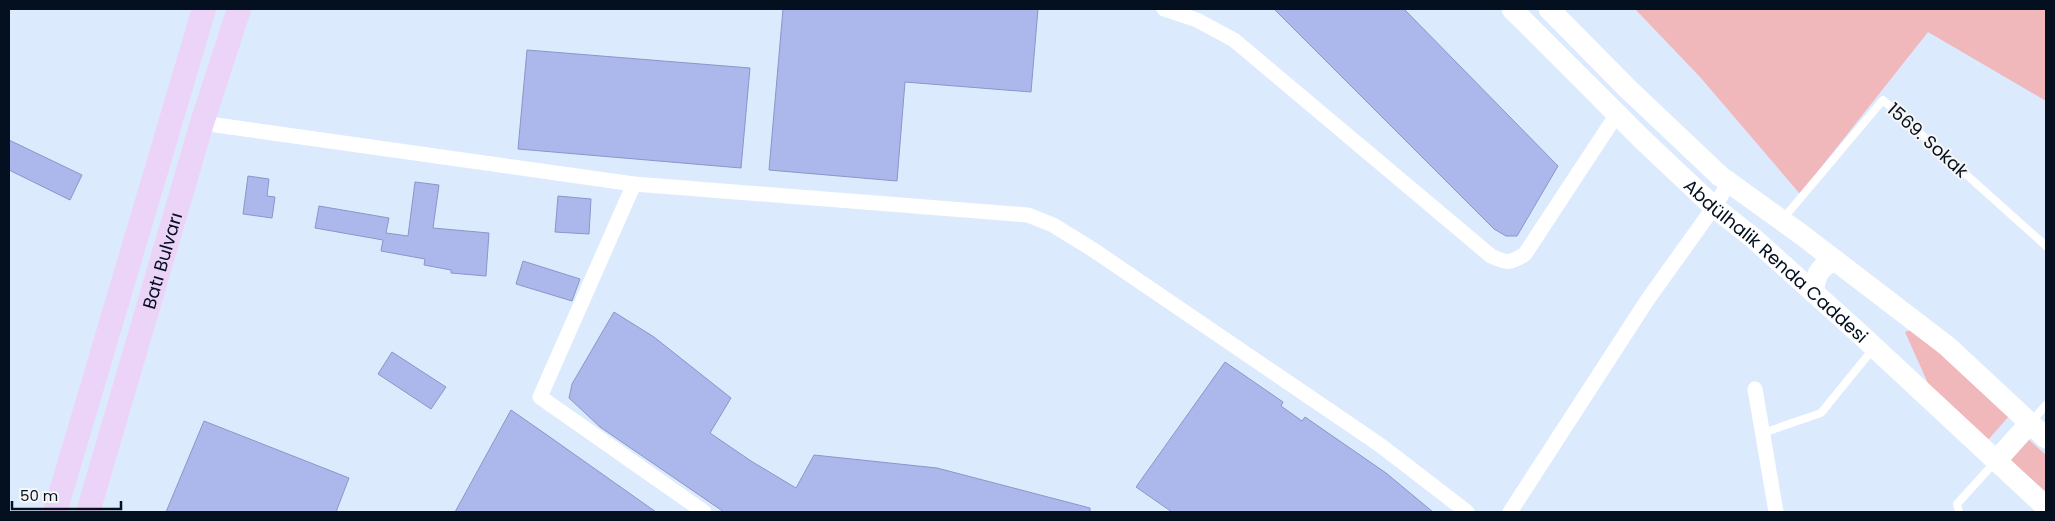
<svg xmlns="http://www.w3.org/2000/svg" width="2055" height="521" font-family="Poppins,sans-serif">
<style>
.green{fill:#f1b8bc}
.building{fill:#acb8ec;stroke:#8a96c8}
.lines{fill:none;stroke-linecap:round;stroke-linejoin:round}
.service{stroke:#fff;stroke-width:8}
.minor{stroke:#fff;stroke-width:15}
.secondary{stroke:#fff;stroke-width:21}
.primary{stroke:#ecd4f8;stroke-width:24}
.labels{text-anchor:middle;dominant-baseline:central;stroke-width:4;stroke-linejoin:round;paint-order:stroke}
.street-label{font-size:18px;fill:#04101f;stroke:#f6f6f6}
</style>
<rect width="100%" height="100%" fill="#dceafd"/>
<g class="green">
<path d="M1635,9H2046V101L1928,32L1800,194L1700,77Z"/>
<path d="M1913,329L2009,416L1988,440L1931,390L1905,332Z"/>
<path d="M2027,438L2046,455V492L2007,457Z"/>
</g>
<g class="building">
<path d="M783,9H1038L1031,92L905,82L897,181L769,170Z"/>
<path d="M1274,9H1404L1558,166L1517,236H1506L1494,229Z"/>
<path d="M527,50L750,68L741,168L518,149Z"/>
<path d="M9,140L82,175L70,200L9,170Z"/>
<path d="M248,176L269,179L267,196L275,197L272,218L243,214Z"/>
<path d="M415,182L439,185L433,228L489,233L486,276L451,273V270L424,265L425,259L381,251L383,240L315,228L319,206L389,218L386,233L408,236Z"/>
<path d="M558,196L591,199L589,234L555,232Z"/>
<path d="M523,261L580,279L572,301L516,284Z"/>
<path d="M614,312L654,337L731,398L710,433L751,461L796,488L814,455L937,468L1090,508V512H724L600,427L569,398L572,384Z"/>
<path d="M392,352L446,387L431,409L378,374Z"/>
<path d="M1225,362L1283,402L1281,406L1302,421L1305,417L1386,473L1433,512H1172L1136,487Z"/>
<path d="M511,410L547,435L656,512H455Z"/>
<path d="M204,421L349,478L336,512H166Z"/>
</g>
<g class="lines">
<g class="service">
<path d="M1782,220L1883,100L2046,246"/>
<path d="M2031,422L2046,405"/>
<path d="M1763,433L1821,413L1873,349"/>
<path d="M1959,512L1957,504L1995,462"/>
</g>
<g class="minor">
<path d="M1164,9L1197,20L1234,40L1491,256C1506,263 1510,264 1525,254L1617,114"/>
<path d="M202,123L634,184L1028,215L1053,225L1095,251L1380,445L1467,512"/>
<path d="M634,184L540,397L704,512"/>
<path d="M1755,389L1776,512"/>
<path d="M1510,512L1648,299L1714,207L1729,183"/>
</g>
<g class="secondary">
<path id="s1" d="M1512,9L1644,141L1714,207L1752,237L1860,334L2046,507"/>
<path d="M1549,9L1628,89L1720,176L1802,235L1947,346L2046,438"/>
<path d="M1813,292C1816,276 1818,266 1836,261"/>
<path d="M1996,461L2030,423"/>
</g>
<g class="primary">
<path d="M55,512L204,9"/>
<path id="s2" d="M88,512L202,123L239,9"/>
</g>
</g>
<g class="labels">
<g class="street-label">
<text transform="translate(1928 140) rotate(42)">1569. Sokak</text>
<text stroke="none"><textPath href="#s2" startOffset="262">Batı Bulvarı</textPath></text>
<text stroke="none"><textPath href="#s1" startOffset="365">Abdülhalik Renda Caddesi</textPath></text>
</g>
</g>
<rect width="2055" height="521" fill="none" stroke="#04101f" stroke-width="20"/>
<path d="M12 501v8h109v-8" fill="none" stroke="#04101f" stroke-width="2.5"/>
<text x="20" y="501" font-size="15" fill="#04101f" stroke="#f6f6f6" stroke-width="4" paint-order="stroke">50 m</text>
</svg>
